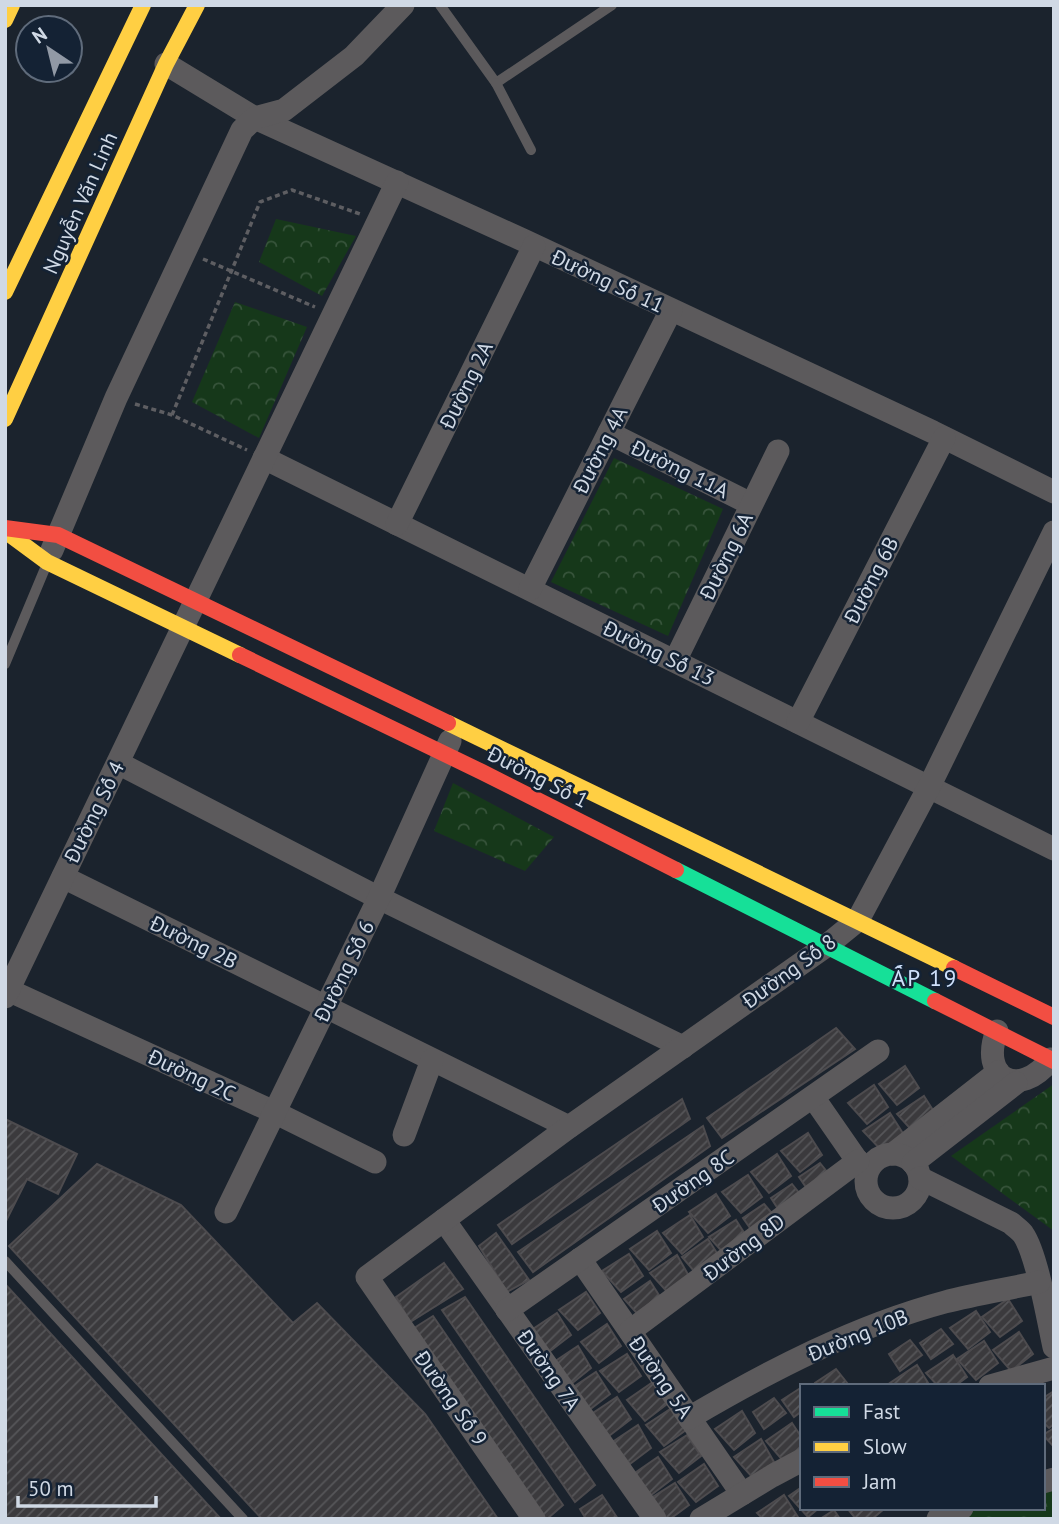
<svg xmlns="http://www.w3.org/2000/svg" width="1059" height="1524" font-family="'PT Sans',sans-serif">
<style>
.park{fill:url(#park-crowns)}
.building{fill:url(#building-hatch);stroke:#4d4b4e;stroke-width:2}
.lines{fill:none;stroke-linecap:round;stroke-linejoin:round}
.path{stroke:#5e5e62;stroke-width:3.5;stroke-dasharray:5 3.5;stroke-linecap:butt}
.lane{stroke:#5c5a5c;stroke-width:10}
.street{stroke:#5c5a5c;stroke-width:23}
.fast{stroke:#16e098;stroke-width:16}
.slow{stroke:#ffcf43;stroke-width:16}
.jam{stroke:#f24e42;stroke-width:16}
.labels{text-anchor:middle;dominant-baseline:central;stroke-width:5;stroke-linejoin:round;paint-order:stroke}
.street-label{font-size:21px;fill:#d0d9e5;stroke:#142234}
.neighbourhood-label{font-size:23px;letter-spacing:2px;fill:#cfe1fb;stroke:#142234}
</style>
<defs>
<pattern id="park-crowns" width="20" height="18" patternUnits="userSpaceOnUse" patternTransform="scale(1.75)"><rect width="20" height="18" fill="#16381a"/><path d="M2 6a3 3 0 1 1 6 0M12 15a3 3 0 1 1 6 0" fill="none" stroke="#37543b"/></pattern>
<pattern id="building-hatch" width="6" height="6" patternUnits="userSpaceOnUse" patternTransform="scale(1.75)"><rect width="6" height="6" fill="#3b3a3d"/><path d="M-1 1l2-2M0 6l6-6M5 7l2-2" fill="none" stroke="#565659"/></pattern>
</defs>
<rect width="100%" height="100%" fill="#1b232d"/>
<g class="park">
<path d="M276,219L356,236L322,296L259,262Z"/>
<path d="M235,302L307,327L259,438L192,402Z"/>
<path d="M614,458L723,509L668,636L551,582Z"/>
<path d="M453,783L554,837L525,871L434,831Z"/>
<path d="M1054,1084V1231L951,1156Z"/>
<path d="M1054,1479V1519H938L962,1508H1043V1482Z"/>
</g>
<g class="building">
<path d="M836,1028L855,1049L722,1138L707,1118Z"/>
<path d="M905,1066L919,1088L897,1105L879,1084Z"/>
<path d="M874,1085L888,1107L867,1124L848,1103Z"/>
<path d="M924,1096L938,1118L916,1135L897,1114Z"/>
<path d="M682,1099L690,1119L512,1244L498,1225Z"/>
<path d="M890,1113L904,1135L882,1151L863,1131Z"/>
<path d="M5,1119L77,1154L58,1194L27,1179L5,1223Z"/>
<path d="M703,1126L710,1146L533,1272L518,1252Z"/>
<path d="M808,1133L822,1155L800,1172L781,1151Z"/>
<path d="M777,1154L791,1176L769,1193L751,1172Z"/>
<path d="M820,1163L832,1178L810,1193L799,1177Z"/>
<path d="M97,1164L181,1205L293,1323L317,1303L425,1414L498,1519H262L9,1246Z"/>
<path d="M748,1175L762,1197L741,1213L722,1192Z"/>
<path d="M792,1184L804,1199L782,1215L771,1198Z"/>
<path d="M716,1194L730,1216L708,1233L689,1212Z"/>
<path d="M764,1204L777,1219L755,1235L743,1218Z"/>
<path d="M690,1215L703,1237L682,1254L663,1233Z"/>
<path d="M736,1220L750,1242L728,1258L709,1237Z"/>
<path d="M657,1231L671,1253L649,1270L630,1249Z"/>
<path d="M496,1233L529,1280L507,1292L479,1246Z"/>
<path d="M708,1239L722,1261L700,1278L682,1257Z"/>
<path d="M629,1254L643,1276L621,1292L602,1271Z"/>
<path d="M677,1255L690,1278L669,1294L650,1273Z"/>
<path d="M444,1263L463,1289L410,1322L396,1297Z"/>
<path d="M650,1281L664,1303L642,1319L624,1299Z"/>
<path d="M5,1284L221,1519H5Z"/>
<path d="M586,1292L600,1313L578,1330L559,1310Z"/>
<path d="M465,1297L595,1485L575,1502L442,1310Z"/>
<path d="M1008,1299L1022,1321L1000,1337L982,1317Z"/>
<path d="M976,1311L990,1332L968,1349L950,1328Z"/>
<path d="M557,1313L571,1335L549,1352L530,1331Z"/>
<path d="M433,1316L563,1505L547,1519H542L411,1330Z"/>
<path d="M607,1324L621,1346L599,1363L581,1342Z"/>
<path d="M941,1329L953,1344L931,1359L920,1343Z"/>
<path d="M1019,1332L1033,1354L1011,1371L993,1350Z"/>
<path d="M910,1340L922,1355L900,1371L889,1354Z"/>
<path d="M984,1341L998,1363L976,1380L957,1359Z"/>
<path d="M578,1346L591,1368L570,1385L551,1364Z"/>
<path d="M627,1354L641,1376L619,1392L600,1371Z"/>
<path d="M953,1355L967,1377L955,1386H938L926,1373Z"/>
<path d="M917,1365L930,1386H893L890,1383Z"/>
<path d="M836,1369L848,1384L816,1386L815,1383Z"/>
<path d="M596,1372L610,1394L588,1411L569,1390Z"/>
<path d="M653,1382L667,1404L645,1421L627,1400Z"/>
<path d="M802,1387V1411L794,1417L782,1400Z"/>
<path d="M1054,1391V1424L1049,1428L1043,1422V1398Z"/>
<path d="M617,1397L631,1419L609,1436L590,1415Z"/>
<path d="M774,1398L786,1413L764,1429L753,1412Z"/>
<path d="M672,1408L686,1430L664,1446L646,1425Z"/>
<path d="M742,1411L755,1433L734,1450L715,1429Z"/>
<path d="M792,1423L802,1438V1448L784,1462L766,1441Z"/>
<path d="M638,1425L651,1448L630,1464L611,1443Z"/>
<path d="M1054,1428V1447L1043,1435Z"/>
<path d="M687,1435L701,1456L679,1473L660,1452Z"/>
<path d="M761,1439L774,1462L753,1478L734,1457Z"/>
<path d="M658,1457L672,1479L650,1496L632,1475Z"/>
<path d="M704,1464L718,1486L696,1502L678,1482Z"/>
<path d="M675,1483L689,1505L670,1519H665L648,1500Z"/>
<path d="M802,1487V1508H819L808,1517L789,1496Z"/>
<path d="M602,1495L618,1519H586L580,1509Z"/>
<path d="M784,1495L798,1517L796,1519H763L757,1513Z"/>
<path d="M847,1508H884V1509L872,1519H856Z"/>
<path d="M834,1510L840,1519H820Z"/>
</g>
<g class="lines">
<g class="path">
<path d="M203,259L315,307"/>
<path d="M135,404L172,415L247,450"/>
<path d="M172,415L260,202L292,190L360,214"/>
</g>
<g class="lane">
<path d="M440,5L496,83L612,5"/>
<path d="M496,83L531,150"/>
<path d="M5,664L46,566"/>
<path d="M5,1261L243,1519"/>
</g>
<g class="street">
<path d="M166,64L255,118L523,240L933,432L1054,492"/>
<path d="M609,433L751,504"/>
<path d="M264,458L1054,849"/>
<path d="M397,524L534,246"/>
<path d="M52,550L116,398L242,130L255,118L284,110L354,56L403,5"/>
<path d="M530,589L671,310"/>
<path d="M675,661L778,451"/>
<path d="M798,722L944,438"/>
<path d="M118,763L379,898L683,1047"/>
<path d="M63,877L569,1127"/>
<path d="M8,990L274,1112L375,1162"/>
<path d="M5,997L397,182"/>
<path d="M997,1031C979,1077 1018,1101 1051,1059"/>
<path d="M813,1097L865,1172"/>
<path d="M404,1135L432,1060"/>
<path d="M893,1154L998,1072"/>
<circle cx="893" cy="1181" r="27"/>
<path d="M913,1163L1016,1083"/>
<path d="M920,1178L1011,1223C1015,1227 1020,1230 1023,1234C1037,1254 1048,1320 1054,1347"/>
<path d="M226,1212L379,898L450,741"/>
<path d="M444,1220L655,1519"/>
<path d="M580,1259L742,1494"/>
<path d="M507,1310L878,1051"/>
<path d="M630,1331L858,1161"/>
<path d="M990,1386L1054,1368"/>
<path d="M689,1418C769,1371 855,1326 945,1302C976,1294 1008,1289 1039,1282"/>
<path d="M1043,1482L1054,1479"/>
<path d="M534,1519L367,1277L569,1127L826,946L858,920L929,787L1054,532"/>
<path d="M701,1519L772,1476L802,1460"/>
<path d="M938,1519L962,1508"/>
</g>
<path class="fast" d="M676,870L935,1001"/>
<g class="slow">
<path d="M5,20L12,5"/>
<path d="M5,292L143,5"/>
<path d="M5,419L166,64L197,5"/>
<path d="M5,531L47,562L240,655"/>
<path d="M448,723L954,968"/>
</g>
<g class="jam">
<path d="M5,528L58,535L448,723"/>
<path d="M240,655L482,772L676,870"/>
<path d="M954,968L1054,1017"/>
<path d="M935,1001L1054,1061"/>
</g>
</g>
<g class="labels">
<g class="street-label">
<text transform="translate(80 203) rotate(-66)">Nguyễn Văn Linh</text>
<text transform="translate(608 281) rotate(25)">Đường Số 11</text>
<text transform="translate(466 385) rotate(-64)">Đường 2A</text>
<text transform="translate(600 450) rotate(-63)">Đường 4A</text>
<text transform="translate(680 469) rotate(26)">Đường 11A</text>
<text transform="translate(726 556) rotate(-64)">Đường 6A</text>
<text transform="translate(871 580) rotate(-63)">Đường 6B</text>
<text transform="translate(659 653) rotate(26)">Đường Số 13</text>
<text transform="translate(538 777) rotate(27)">Đường Số 1</text>
<text transform="translate(94 812) rotate(-64)">Đường Số 4</text>
<text transform="translate(194 942) rotate(26)">Đường 2B</text>
<text transform="translate(344 971) rotate(-64)">Đường Số 6</text>
<text transform="translate(789 971) rotate(-36)">Đường Số 8</text>
<text transform="translate(192 1075) rotate(25)">Đường 2C</text>
<text transform="translate(693 1181) rotate(-35)">Đường 8C</text>
<text transform="translate(744 1247) rotate(-37)">Đường 8D</text>
<text transform="translate(858 1335) rotate(-22)">Đường 10B</text>
<text transform="translate(549 1370) rotate(55)">Đường 7A</text>
<text transform="translate(661 1377) rotate(55)">Đường 5A</text>
<text transform="translate(451 1398) rotate(55)">Đường Số 9</text>
</g>
<g class="neighbourhood-label">
<text x="925" y="977">ẤP 19</text>
</g>
</g>
<rect width="1059" height="1524" fill="none" stroke="#d0d9e5" stroke-width="14"/>
<rect x="800" y="1384" width="245" height="126" fill="#142234" stroke="#5f6b7b" stroke-width="2"/>
<rect x="814" y="1407" width="35" height="10" fill="#16e098" stroke="#5f6b7b" stroke-width="2"/>
<text x="863" y="1419" font-size="21" fill="#d0d9e5">Fast</text>
<rect x="814" y="1442" width="35" height="10" fill="#ffcf43" stroke="#5f6b7b" stroke-width="2"/>
<text x="863" y="1454" font-size="21" fill="#d0d9e5">Slow</text>
<rect x="814" y="1477" width="35" height="10" fill="#f24e42" stroke="#5f6b7b" stroke-width="2"/>
<text x="863" y="1489" font-size="21" fill="#d0d9e5">Jam</text>
<g transform="translate(49 49) rotate(325)"><circle r="33" fill="#142234" stroke="#5f6b7b" stroke-width="2"/>
<path d="M0-5L12 26L0 18L-12 26Z" fill="#9199a5"/>
<text y="-10" font-size="19" font-weight="bold" text-anchor="middle" fill="#d0d9e5">N</text>
</g>
<path d="M18 1496v10h138v-10" fill="none" stroke="#d0d9e5" stroke-width="3.5"/>
<text x="28" y="1496" font-size="21" fill="#d0d9e5" stroke="#142234" stroke-width="5" paint-order="stroke">50 m</text>
</svg>
